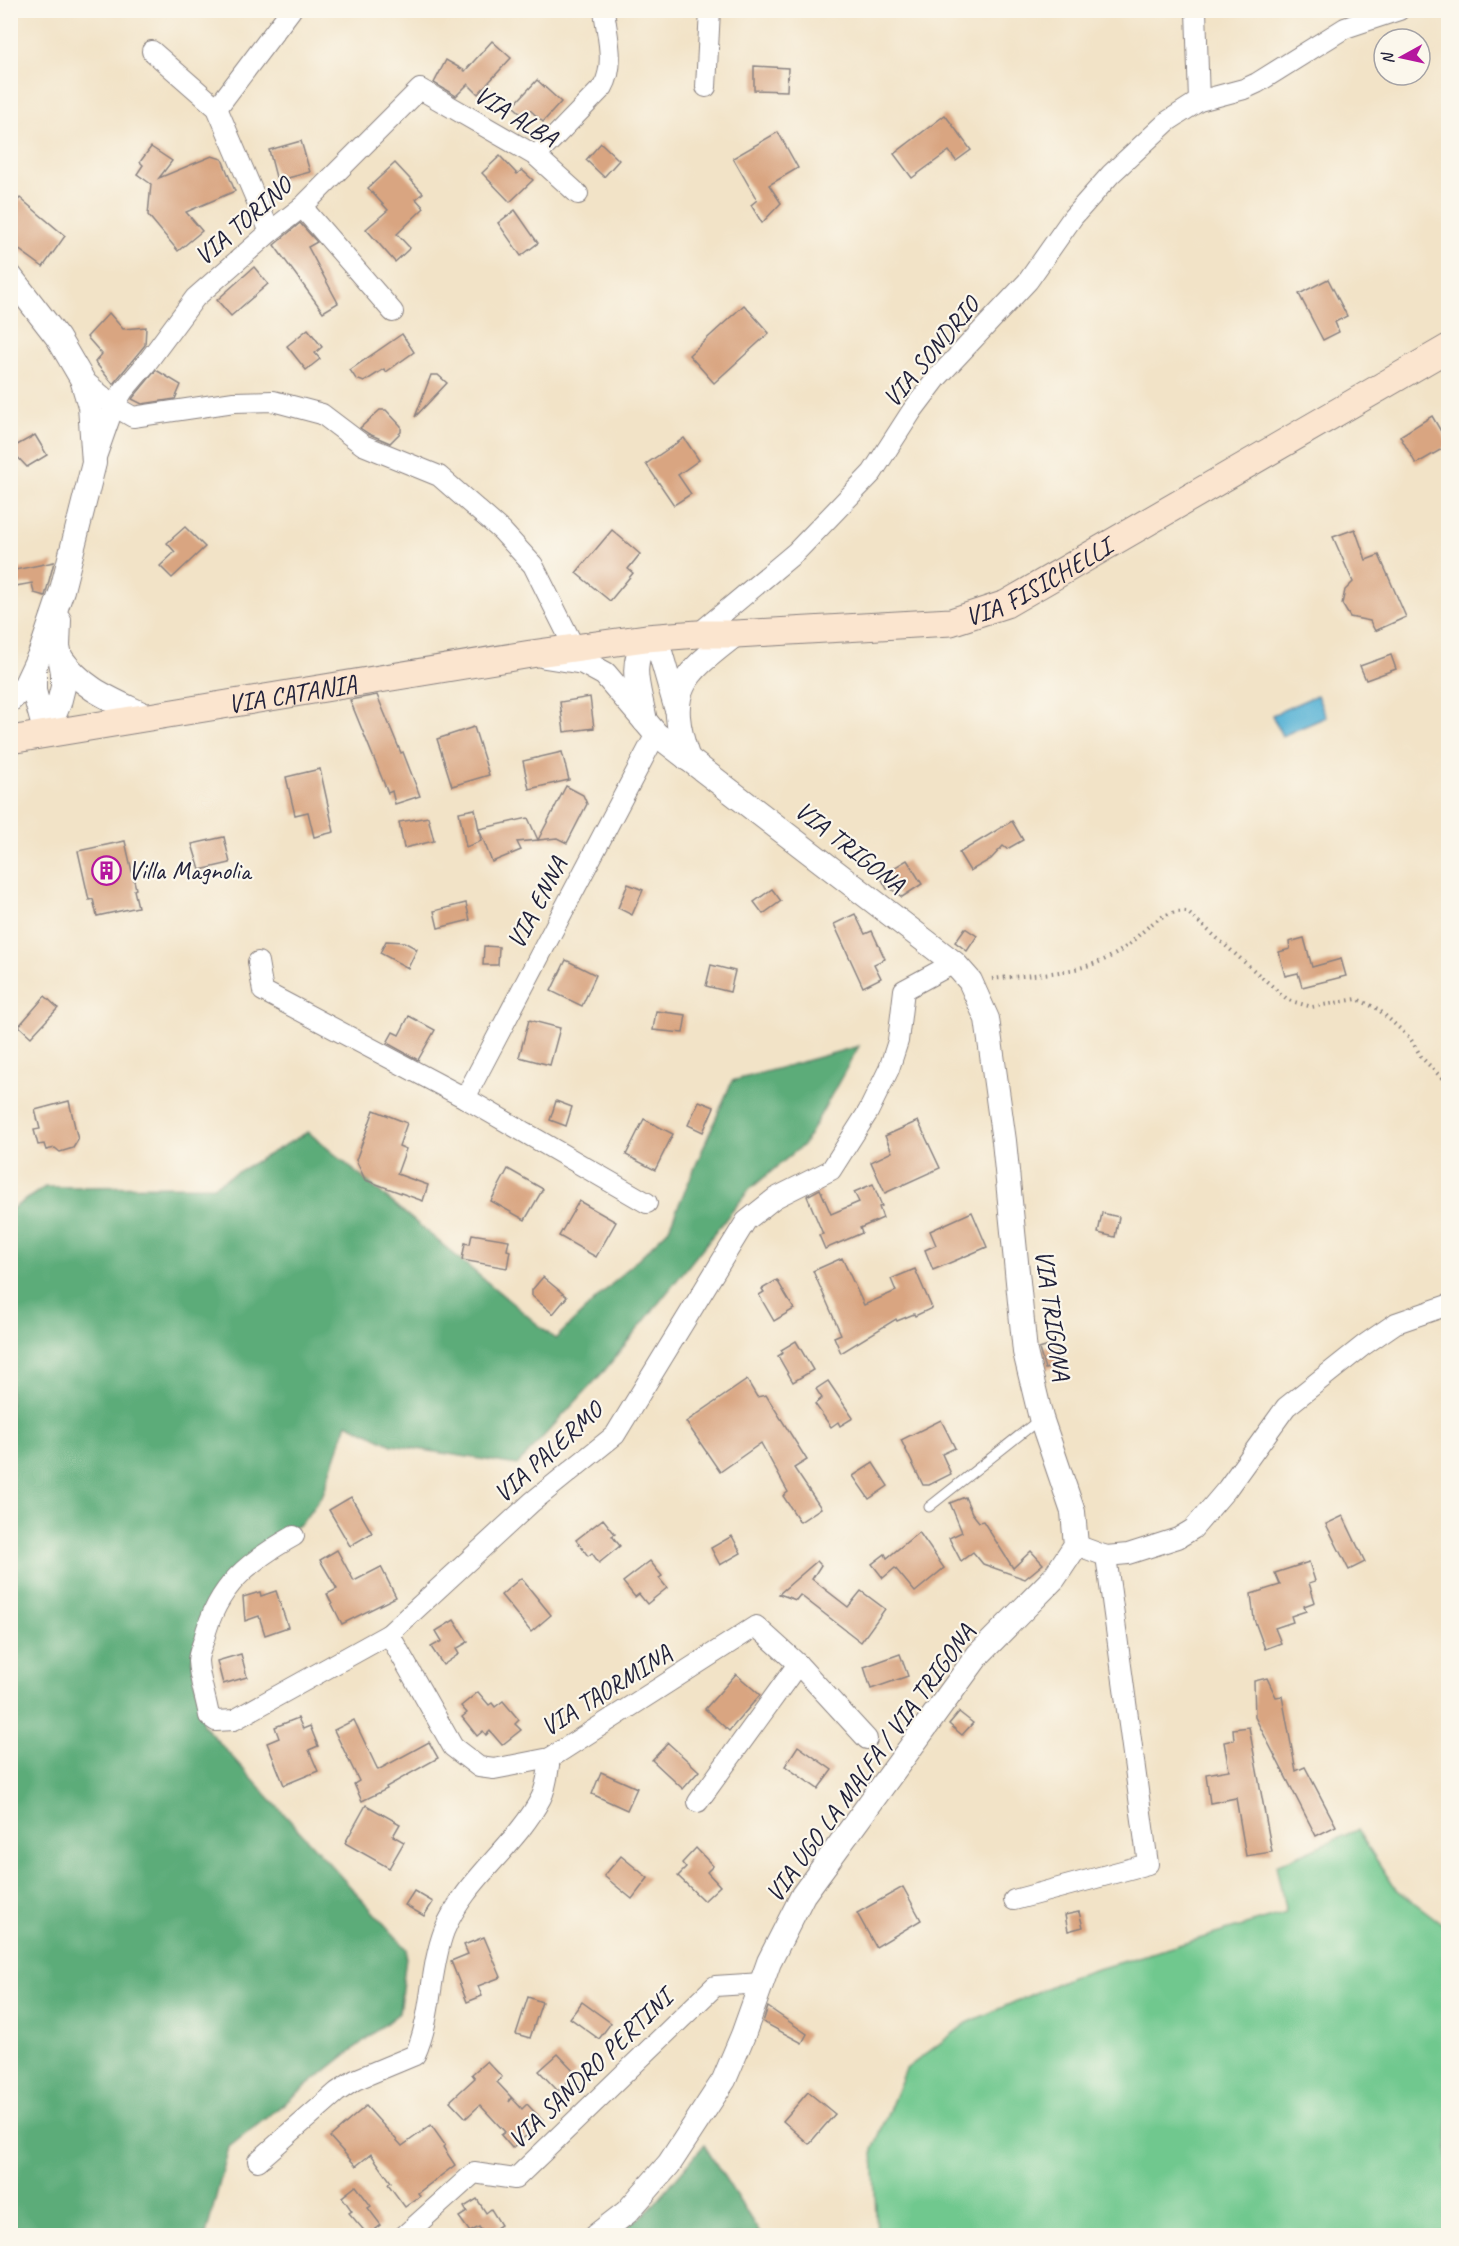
<svg xmlns="http://www.w3.org/2000/svg" width="1459" height="2246" font-family="Caveat,sans-serif">
<style>
.green{fill:#70c88e;stroke:#497564;stroke-width:1.5}
.forest{fill:#5cac79;stroke:#3f675a;stroke-width:1.5}
.water{fill:#57b2d5;stroke:#3c6a88;stroke-width:1.5}
.building{fill:#d9a581}
.lines{fill:none;stroke-linecap:round;stroke-linejoin:round}
.service-casing{stroke:#8a8281;stroke-width:11}
.minor-casing{stroke:#8a8281;stroke-width:22}
.tertiary-casing{stroke:#8a8281;stroke-width:26}
.secondary-casing{stroke:#8a8281;stroke-width:29}
.path{stroke:#8a8281;stroke-width:4;stroke-dasharray:1.5 4.5;stroke-linecap:butt}
.service{stroke:#fff;stroke-width:9}
.minor{stroke:#fff;stroke-width:20}
.tertiary{stroke:#fff;stroke-width:24}
.secondary{stroke:#fbe5cf;stroke-width:27}
.labels{text-anchor:middle;dominant-baseline:central;stroke-width:4.5;stroke-linejoin:round;paint-order:stroke}
.street-label{font-size:26px;fill:#22223b;stroke:#fbf7ec}
.poi-label{font-size:26px;fill:#22223b;stroke:#fbf7ec;text-anchor:start}
</style>
<rect width="100%" height="100%" fill="#fbf7ec"/>
<filter id="ink" filterUnits="userSpaceOnUse"><feTurbulence type="fractalNoise" baseFrequency=".0167" numOctaves="2"/><feDisplacementMap in="SourceGraphic" scale="12" xChannelSelector="R" yChannelSelector="G"/><feConvolveMatrix kernelMatrix="1 2 1 2 8 2 1 2 1" color-interpolation-filters="sRGB"/></filter>
<filter id="wash" filterUnits="userSpaceOnUse"><feTurbulence type="fractalNoise" baseFrequency=".008" numOctaves="4" result="noise"/><feDisplacementMap in="SourceGraphic" scale="24" xChannelSelector="R" yChannelSelector="G"/><feGaussianBlur stdDeviation="1.35" result="paint"/><feColorMatrix in="noise" values="0 0 0 0 0 0 0 0 0 0 0 0 0 0 0 0 0 1.4 0 .05"/><feComposite in="paint" operator="in"/></filter>
<g filter="url(#wash)">
<rect width="100%" height="100%" fill="#f2e3c7"/>
<path class="green" d="M1357,1830L1395,1888L1448,1928V2235H877L873,2150L906,2069L967,2023L1071,1977L1286,1913L1276,1865Z"/>
<g class="forest">
<path d="M859,1046L804,1144L749,1190L605,1370L517,1465L392,1445L347,1423L323,1494L302,1523L260,1547L192,1659L203,1725L407,1949L399,2013L229,2147L206,2235H11L10,1210L45,1187L213,1186L308,1132L555,1339L668,1230L732,1081Z"/>
<path d="M704,2145L761,2235L616,2236L650,2209Z"/>
</g>
<path class="water" d="M1317,695L1326,717L1282,736L1272,715Z"/>
<g id="blocks">
<g class="building">
<path d="M492,41L511,58L478,94L468,84L456,96L434,83L446,60L465,71Z"/>
<path d="M754,66L788,68L787,91L754,90Z"/>
<path d="M537,80L561,102L543,122L530,110L524,116L513,106Z"/>
<path d="M945,115L971,150L956,161L949,151L912,178L894,154Z"/>
<path d="M778,132L798,168L769,185L781,203L762,223L751,205L757,200L733,158Z"/>
<path d="M301,141L310,172L277,181L269,150Z"/>
<path d="M601,143L619,160L604,177L586,160Z"/>
<path d="M151,147L172,161L159,178L212,156L222,159L235,191L186,212L202,231L178,251L148,215L151,184L137,174L143,165L140,162Z"/>
<path d="M500,156L517,174L522,170L533,180L510,202L482,173Z"/>
<path d="M395,163L423,193L416,199L424,208L397,234L410,248L395,262L366,229L388,210L368,188Z"/>
<path d="M20,198L65,236L43,267L10,243V209Z"/>
<path d="M515,210L538,243L521,256L498,223Z"/>
<path d="M300,223L317,242L308,247L338,303L323,312L274,245Z"/>
<path d="M254,267L268,284L231,316L217,300Z"/>
<path d="M1328,279L1347,316L1335,322L1339,332L1323,340L1299,294Z"/>
<path d="M744,305L769,333L714,383L689,355Z"/>
<path d="M109,313L123,329L146,327L145,345L113,384L95,362L102,354L87,337Z"/>
<path d="M308,329L322,347L315,353L320,359L306,370L287,346Z"/>
<path d="M402,334L414,352L386,372L384,369L364,382L356,379L350,370Z"/>
<path d="M156,370L181,385L175,399L142,404L132,399Z"/>
<path d="M431,375H438L447,383L415,417Z"/>
<path d="M380,410H386L401,426V432L390,443L369,434L360,428Z"/>
<path d="M1432,416L1449,445L1416,464L1400,436Z"/>
<path d="M35,435L47,455L27,467L10,449Z"/>
<path d="M684,438L699,460L678,475L691,494L674,505L646,464Z"/>
<path d="M185,527L205,547L172,578L160,566L175,552L167,543Z"/>
<path d="M1355,529L1366,560L1379,555L1406,617L1375,631L1370,621L1350,617L1342,604L1345,590L1353,582L1333,537Z"/>
<path d="M612,530L640,554L628,569L633,573L610,601L576,573Z"/>
<path d="M54,562L45,596L34,593L32,583L10,587V571Z"/>
<path d="M1391,655L1396,669L1366,680L1360,666Z"/>
<path d="M377,695L401,753L403,752L420,796L395,804L392,791L388,793L350,700Z"/>
<path d="M590,697L594,728L564,732L560,702Z"/>
<path d="M474,727L489,775L452,786L437,739Z"/>
<path d="M562,752L569,780L529,789L523,761Z"/>
<path d="M320,769L334,832L314,837L308,812L295,815L286,777Z"/>
<path d="M566,786L583,795L587,804L567,843L557,838L538,840Z"/>
<path d="M475,809L481,841L466,847L459,812Z"/>
<path d="M428,817L434,841L404,848L399,822Z"/>
<path d="M528,818L538,840L517,842L521,850L492,862L479,829Z"/>
<path d="M1012,821L1023,840L1007,849L1003,846L991,859L970,871L959,853Z"/>
<path d="M224,837L230,863L200,870L192,844Z"/>
<path d="M125,841L136,889L134,890L138,907L97,916L93,899L89,900L78,851Z"/>
<path d="M907,860L922,884L902,897L890,888L887,889L880,876Z"/>
<path d="M628,884L643,890L632,915L618,908Z"/>
<path d="M772,889L781,901L763,914L754,902Z"/>
<path d="M466,903L470,920L438,928L434,911Z"/>
<path d="M855,914L865,934L872,931L885,959L874,964L881,978L863,987L834,924Z"/>
<path d="M965,928L977,936L967,951L955,942Z"/>
<path d="M1304,938L1312,967L1341,959L1346,976L1302,987L1298,973L1285,976L1279,952L1290,949L1289,942Z"/>
<path d="M386,941L404,942L417,949L408,968L380,953Z"/>
<path d="M484,946L499,947L498,965H483Z"/>
<path d="M566,960L596,975L582,1006L551,991Z"/>
<path d="M711,965L735,971L730,992L706,986Z"/>
<path d="M45,996L58,1008L31,1037L19,1026Z"/>
<path d="M656,1011L686,1015L683,1033L653,1030Z"/>
<path d="M409,1016L435,1030L418,1060L387,1043L393,1032L399,1035Z"/>
<path d="M529,1020L560,1028L550,1065L519,1057Z"/>
<path d="M69,1101L78,1140L73,1148L60,1152L55,1148L46,1150L44,1144L38,1145L34,1130L40,1129L35,1110Z"/>
<path d="M556,1101L572,1107L566,1126L550,1120Z"/>
<path d="M699,1101L714,1107L703,1132L688,1125Z"/>
<path d="M374,1110L407,1123L399,1146L406,1149L397,1174L428,1185L423,1201L365,1180L356,1160Z"/>
<path d="M644,1119L673,1134L655,1170L626,1155Z"/>
<path d="M918,1121L940,1168L885,1193L871,1162L892,1152L885,1136Z"/>
<path d="M508,1169L543,1189L525,1220L491,1201Z"/>
<path d="M873,1184L882,1206L879,1207L883,1218L860,1228L862,1233L825,1249L819,1235L823,1234L807,1196L820,1189L831,1214L859,1202L854,1192Z"/>
<path d="M579,1201L616,1222L596,1257L559,1236Z"/>
<path d="M972,1212L987,1247L933,1270L925,1250L936,1245L930,1231Z"/>
<path d="M1102,1213L1119,1217L1115,1237L1098,1233Z"/>
<path d="M472,1234L509,1240L507,1250L510,1251L507,1268L462,1260L465,1243L470,1244Z"/>
<path d="M842,1258L864,1305L896,1291L891,1279L915,1269L932,1308L915,1316L914,1314L897,1321L896,1319L841,1353L834,1337L841,1334L813,1271Z"/>
<path d="M543,1277L567,1297L553,1314L532,1296V1290Z"/>
<path d="M777,1280L794,1309L774,1321L759,1295L764,1292L762,1289Z"/>
<path d="M796,1341L813,1370L793,1382L778,1356L783,1353L781,1350Z"/>
<path d="M1055,1344L1062,1364L1045,1369L1039,1349Z"/>
<path d="M747,1380L757,1397L766,1395L807,1460L794,1468L821,1508L800,1522L783,1496L788,1492L761,1443L720,1472L686,1422Z"/>
<path d="M828,1381L853,1418L840,1426L838,1422L831,1427L815,1404L822,1398L816,1389Z"/>
<path d="M941,1420L955,1448L942,1454L951,1474L929,1485H923L901,1440Z"/>
<path d="M873,1463L888,1486L869,1499L853,1476Z"/>
<path d="M351,1497L372,1533L350,1546L329,1510Z"/>
<path d="M965,1497L972,1513L979,1522L983,1521L1013,1568L1031,1551L1043,1564L1025,1579L983,1564L973,1552L961,1561L949,1538L962,1532L950,1503Z"/>
<path d="M1343,1516L1365,1562L1349,1570L1326,1524Z"/>
<path d="M603,1519L615,1534L612,1536L620,1546L599,1563L592,1553L588,1556L576,1540Z"/>
<path d="M919,1532L944,1568L915,1592L895,1568L883,1578L872,1564L885,1554L887,1558Z"/>
<path d="M732,1536L741,1553L720,1565L711,1548Z"/>
<path d="M337,1550L354,1581L381,1567L396,1597L342,1624L327,1594L337,1589L320,1560Z"/>
<path d="M650,1561L662,1576L659,1578L667,1588L647,1604L639,1594L635,1597L623,1582Z"/>
<path d="M817,1561L821,1565L812,1579L848,1607L861,1591L885,1609L861,1642L800,1595L796,1600L779,1594Z"/>
<path d="M1309,1562L1315,1581L1309,1583L1315,1602L1304,1606L1306,1611L1291,1616L1293,1622L1275,1628L1281,1643L1265,1649L1254,1619L1251,1594L1280,1585L1275,1573Z"/>
<path d="M521,1578L551,1615L531,1632L501,1595Z"/>
<path d="M276,1591L288,1627L265,1635L259,1616L245,1621L243,1597L260,1592L261,1596Z"/>
<path d="M454,1620L468,1642L456,1649L459,1654L443,1665L431,1647L442,1641L436,1631Z"/>
<path d="M241,1654L247,1677L223,1684L217,1661Z"/>
<path d="M900,1654L908,1676L871,1689L864,1667Z"/>
<path d="M736,1674L760,1695L729,1731L705,1709Z"/>
<path d="M1267,1678L1276,1697L1282,1696L1296,1771L1305,1767L1336,1826L1316,1836L1255,1717L1254,1681Z"/>
<path d="M478,1692L489,1705L492,1703L495,1707L503,1701L519,1720L515,1724L521,1730L502,1745L490,1731L486,1735L483,1731L477,1736L462,1717L467,1713L461,1706Z"/>
<path d="M959,1712L973,1723L962,1735L949,1724Z"/>
<path d="M298,1718L303,1729L310,1726L318,1746L309,1750L318,1771L284,1785L267,1743L279,1738L275,1727Z"/>
<path d="M354,1720L378,1770L429,1742L438,1758L386,1787L387,1789L362,1801L354,1784L359,1781L334,1730Z"/>
<path d="M1249,1727L1272,1852L1246,1856L1236,1798L1210,1803L1206,1774L1229,1770L1224,1742L1234,1740L1233,1729Z"/>
<path d="M668,1743L699,1771L683,1789L652,1760Z"/>
<path d="M798,1746L832,1770L818,1789L785,1766Z"/>
<path d="M601,1772L637,1788L627,1810L592,1794Z"/>
<path d="M366,1805L400,1824L393,1836L404,1842L389,1868L345,1843Z"/>
<path d="M696,1848L713,1866L707,1872L720,1886L704,1901L678,1876L686,1868L682,1863Z"/>
<path d="M621,1856L648,1878L632,1899L604,1876Z"/>
<path d="M903,1887L921,1920L876,1947L857,1913Z"/>
<path d="M414,1891L433,1902L424,1916L405,1905Z"/>
<path d="M1079,1912L1083,1927L1068,1931L1065,1915Z"/>
<path d="M484,1937L501,1977L478,1986L482,1996L467,2002L451,1961L468,1954L464,1945Z"/>
<path d="M528,1997L542,2002L530,2038L516,2034Z"/>
<path d="M582,2002L611,2023L599,2039L570,2018Z"/>
<path d="M768,2007L807,2034L802,2043L763,2022Z"/>
<path d="M558,2054L576,2073L558,2091L539,2071Z"/>
<path d="M487,2061L502,2077L497,2082L511,2097L509,2102L512,2098L522,2109L527,2104L543,2121L512,2148L501,2135L505,2132L480,2105L466,2118L450,2101L475,2078L472,2074Z"/>
<path d="M808,2092L835,2114L809,2144L783,2121Z"/>
<path d="M366,2106L402,2146L431,2125L445,2145L443,2147L455,2165L418,2193L420,2196L405,2207L388,2184L391,2182L371,2154L356,2166L330,2137Z"/>
<path d="M356,2186L371,2206L368,2208L381,2225L368,2235L349,2213L352,2211L342,2197Z"/>
<path d="M477,2199L486,2213L491,2209L501,2225L485,2235L479,2227L470,2232L459,2217L467,2212L464,2207Z"/>
</g>
</g>
</g>
<g filter="url(#ink)">
<use href="#blocks" fill-opacity="0" stroke="#8a8281" stroke-width="1.5"/>
<g class="lines">
<defs>
<path id="service" d="M929,1507L1040,1419"/>
<g id="minor">
<path d="M1196,10L1199,101"/>
<path d="M152,51L217,108L270,232"/>
<path d="M706,87L710,10"/>
<path d="M217,108L291,10"/>
<path d="M536,156L603,87C616,64 607,36 604,10"/>
<path d="M302,207L393,312"/>
<path d="M82,379L114,406L133,417L234,402L273,401L322,414L363,445L439,476L502,531L533,565L575,649"/>
<path d="M96,457L114,406L123,391L146,364L195,298L270,232L302,207L420,89L536,156L578,194"/>
<path d="M698,634L796,552L872,473L912,411L937,378L1028,281L1073,217L1111,174L1168,121L1199,101L1244,89L1257,83L1345,28L1399,10"/>
<path d="M258,962L263,991L465,1098L656,734"/>
<path d="M465,1098L647,1203"/>
<path d="M294,1536C249,1561 217,1586 204,1639C202,1646 198,1654 198,1661C199,1679 206,1698 209,1716L216,1721L234,1720L389,1634L532,1502L615,1435L746,1221L775,1198L831,1170L868,1112L889,1069L898,1041L904,990L954,963"/>
<path d="M1076,1545L1106,1556L1128,1554L1178,1538L1193,1529L1227,1489L1286,1407L1364,1345L1396,1323L1448,1305"/>
<path d="M389,1634L453,1747L479,1767L494,1769L550,1758L756,1626L798,1664L867,1739"/>
<path d="M698,1802L798,1664"/>
<path d="M1014,1900L1148,1864L1106,1556"/>
<path d="M258,2161L337,2092L355,2080L415,2055C433,2015 429,1971 444,1931C464,1881 516,1846 541,1798C547,1787 548,1771 550,1758"/>
<path d="M404,2236L474,2173L515,2179L715,1986L762,1983"/>
</g>
<g id="tertiary">
<path d="M10,276L58,338L82,379L90,406L94,463L62,590L41,652L25,686L10,700"/>
<path d="M545,656L583,662L605,674L656,734L954,963L970,981L987,1019L1004,1141L1025,1352L1041,1418L1073,1512L1076,1545L1054,1578L978,1655L803,1895L769,1962L743,2035L724,2080L669,2164L627,2212L596,2236"/>
<path d="M60,657C85,691 111,699 148,717"/>
<path d="M34,671V691L46,734"/>
<path d="M645,721C639,688 628,668 646,638L661,655L676,707"/>
<path d="M46,734L59,703L63,687V672L58,646L59,620"/>
<path d="M688,759C664,689 683,675 736,634"/>
</g>
<g id="secondary">
<path id="s1" d="M10,740L531,654L646,638L698,634H736L951,622L1006,604L1448,348"/>
</g>
</defs>
<use href="#service" class="service-casing"/>
<use href="#minor" class="minor-casing"/>
<use href="#tertiary" class="tertiary-casing"/>
<use href="#secondary" class="secondary-casing"/>
<path class="path" d="M992,979C1033,974 1081,975 1117,953C1140,939 1157,908 1187,912L1288,1000L1312,1007L1357,999L1378,1009L1410,1038L1422,1058L1448,1084"/>
<use href="#service" class="service"/>
<use href="#minor" class="minor"/>
<use href="#tertiary" class="tertiary"/>
<use href="#secondary" class="secondary"/>
</g>
</g>
<defs>
<symbol id="building-ring" viewBox="-11 -11 22 22"><circle r="9.5" fill="#fbf7ec" stroke="#b5179e" stroke-width="1.5"/><path d="M-4-6H4V6H1V3H-1V6H-4ZM-2.5-4.3h1.7v1.8h-1.7ZM.8-4.3h1.7v1.8H.8ZM-2.5-1h1.7V.8h-1.7ZM.8-1h1.7V.8H.8Z" fill="#b5179e"/></symbol>
</defs>
<g fill-rule="evenodd">
<use href="#building-ring" x="90" y="854" width="33" height="33"/>
</g>
<g class="labels">
<g class="street-label">
<text transform="translate(516 116) rotate(32)">VIA ALBA</text>
<text transform="translate(243 221) rotate(-41)">VIA TORINO</text>
<text transform="translate(931 352) rotate(-50)">VIA SONDRIO</text>
<text stroke="none"><textPath href="#s1" startOffset="1046">VIA FISICHELLI</textPath></text>
<text stroke="none"><textPath href="#s1" startOffset="286">VIA CATANIA</textPath></text>
<text transform="translate(850 847) rotate(38)">VIA TRIGONA</text>
<text transform="translate(537 903) rotate(-62)">VIA ENNA</text>
<text transform="translate(1053 1315) rotate(82)">VIA TRIGONA</text>
<text transform="translate(548 1452) rotate(-42)">VIA PALERMO</text>
<text transform="translate(606 1690) rotate(-32)">VIA TAORMINA</text>
<text transform="translate(870 1763) rotate(-54)">VIA UGO LA MALFA / VIA TRIGONA</text>
<text transform="translate(590 2069) rotate(-44)">VIA SANDRO PERTINI</text>
</g>
<g class="poi-label">
<text x="128" y="870">Villa Magnolia</text>
</g>
</g>
<rect width="1459" height="2246" fill="none" stroke="#fbf7ec" stroke-width="36"/>
<g transform="translate(1402 57) rotate(262)"><circle r="28" fill="#fbf7ec" stroke="#a4a2a5" stroke-width="1.5"/>
<path d="M0-4.5L10 22L0 15L-10 22Z" fill="#b5179e"/>
<text y="-9" font-size="16" font-weight="bold" text-anchor="middle" fill="#22223b">N</text>
</g>
</svg>
